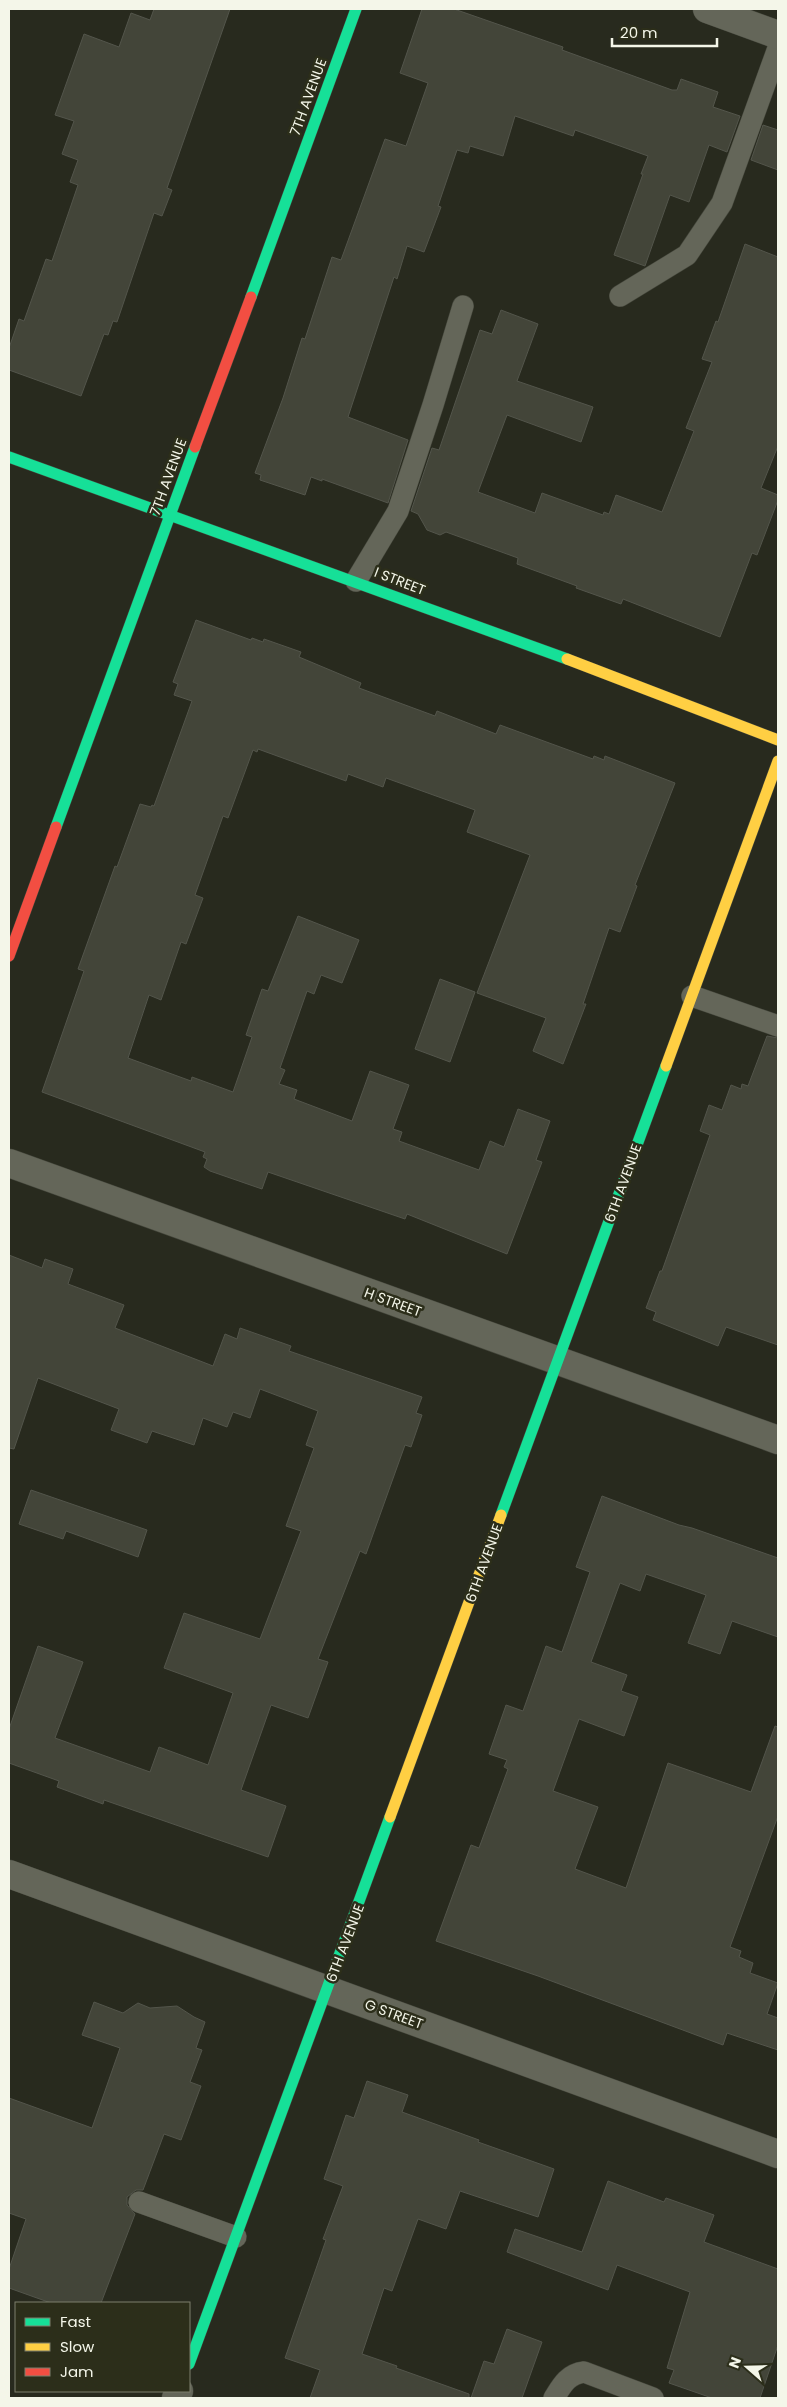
<svg xmlns="http://www.w3.org/2000/svg" width="787" height="2407" font-family="Poppins,sans-serif">
<style>
.building{fill:#434539;stroke:#53554b}
.lines{fill:none;stroke-linecap:round;stroke-linejoin:round}
.lane-casing{stroke:#44463b;stroke-width:22}
.street-casing{stroke:#44463b;stroke-width:29}
.fast-casing{stroke:#44463b;stroke-width:12}
.slow-casing{stroke:#44463b;stroke-width:12}
.jam-casing{stroke:#44463b;stroke-width:12}
.lane{stroke:#646659;stroke-width:21}
.street{stroke:#646659;stroke-width:28}
.fast{stroke:#16e098;stroke-width:11}
.slow{stroke:#ffcf43;stroke-width:11}
.jam{stroke:#f24e42;stroke-width:11}
.labels{text-anchor:middle;dominant-baseline:central;stroke-width:5;stroke-linejoin:round;paint-order:stroke}
.street-label{font-size:14px;fill:#f4f6e9;stroke:#2c2e1a}
</style>
<rect width="100%" height="100%" fill="#282a1e"/>
<g class="building">
<path d="M154,9H230L167,188L172,190L162,216L154,213L117,322L113,321L108,335L104,334L81,396L9,370V348L19,319L24,321L46,259L52,261L78,185L70,182L78,160L62,154L74,121L55,115L84,34L119,47L131,13L150,20Z"/>
<path d="M422,9H454L563,47L562,50L672,90H677L681,79L718,92L713,107L740,116L727,152L709,145L689,202L670,195L645,266L614,255L643,174H641L648,156L575,130L573,136L515,116L503,156L470,146L468,153L457,150L438,206L441,207L424,252L407,246L397,279L394,277L348,417L408,440L388,503L322,479V481L311,477L305,495L260,480L261,475L255,473L283,398L302,338L305,339L332,257L341,260L385,139L406,146L428,83L400,73Z"/>
<path d="M763,125L778,130V170L751,160Z"/>
<path d="M745,244L778,257V446L761,488L778,495V500L757,555L752,553L720,637L623,599L621,604L576,588L577,586L517,564L518,558L446,532L440,535L427,530L418,514L411,511L432,448L439,450L480,330L492,334L501,310L538,324L517,381L593,407L581,442L507,415L478,492L535,513L542,493L603,515L604,512L609,514L616,495L662,512L694,431L686,428L712,362L702,359L716,321L718,322Z"/>
<path d="M196,620L251,640L252,638L263,642L264,639L301,652L299,657L361,683L359,688L435,716L437,711L496,734L500,725L593,759L594,756L604,760L605,756L675,783L635,885L637,886L620,932L609,928L583,1004H586L563,1064L533,1051L546,1018L477,993L530,855L467,832L475,810L386,778L383,787L348,774L346,781L258,749L257,752L253,750L228,818L223,816L195,895L203,898L186,944L181,942L161,1000L149,995L128,1058L191,1081L192,1077L233,1092L252,1037L246,1035L262,989L268,991L298,916L359,940L342,983L321,975L314,994L307,991L280,1068L285,1070L279,1084L297,1090L294,1099L352,1121L370,1071L409,1085L393,1129L402,1132L399,1141L479,1170L490,1141L504,1147L518,1109L550,1121L536,1160L542,1162L507,1254L407,1214L405,1219L268,1172L262,1189L210,1171L204,1167L207,1159L203,1157L205,1152L42,1092L84,971L78,969L115,866L117,867L140,804L151,807L152,805L154,806L192,701L174,695L178,684L173,682Z"/>
<path d="M440,979L475,992L450,1062L415,1049Z"/>
<path d="M767,1036L778,1038V1345L726,1327L718,1346L653,1320L656,1312L646,1308L660,1271H662L710,1135L700,1131L709,1105L722,1110L731,1085L741,1089L742,1084L748,1086Z"/>
<path d="M9,1255L42,1268L45,1259L73,1269L68,1284L124,1305L115,1328L213,1366L225,1334L237,1339L240,1328L291,1346L289,1351L422,1397L416,1413L422,1415L411,1447L405,1445L366,1554L360,1551L318,1659L328,1662L308,1718L271,1705L241,1790L286,1806L268,1857L104,1800L103,1804L57,1787L59,1781L9,1763V1729L38,1646L83,1662L55,1738L150,1772L159,1747L208,1765L233,1693L164,1668L184,1613L260,1639L301,1531L286,1526L314,1448L306,1445L318,1411L260,1389L250,1418L233,1412L227,1427L203,1418L194,1445L152,1431L147,1443L111,1430L119,1409L38,1378L14,1449L9,1448Z"/>
<path d="M31,1490L147,1530L138,1557L66,1531L63,1539L19,1524Z"/>
<path d="M602,1496L679,1525L692,1528L778,1558V1637L732,1621L720,1654L688,1643L706,1595L646,1574L640,1591L620,1583L591,1662L627,1675L621,1691L638,1697L624,1736L579,1719L553,1791L598,1807L575,1869L626,1888L668,1763L751,1792L775,1726L778,1727V1816L730,1947L741,1951L739,1957L753,1963L750,1973L778,1983L767,2014L778,2018V2050L727,2033L723,2045L538,1976L436,1941L471,1845L479,1848L508,1769L504,1767L507,1760L489,1754L506,1705L523,1711L546,1646L562,1652L590,1572L576,1567Z"/>
<path d="M94,2002L123,2013L138,2003L150,2008L177,2006L194,2017L205,2022L196,2048L202,2050L190,2082L201,2086L181,2140L164,2134L143,2190H136L127,2197V2205L135,2214L101,2303H51L9,2288V2269L26,2219L9,2213V2098L92,2128L120,2048L82,2035Z"/>
<path d="M367,2081L408,2095L402,2112L479,2140L478,2142L554,2169L538,2217L460,2191L446,2229L418,2219L392,2291L384,2288L362,2354L397,2366L396,2368L469,2394V2398H310L320,2370L285,2358L326,2240L323,2239L343,2186L324,2179L346,2115L354,2118Z"/>
<path d="M608,2181L664,2202L666,2198L714,2215L704,2242L778,2269V2345L760,2398H712L669,2383L674,2370L667,2368L690,2292L617,2265L608,2290L507,2252L515,2229L582,2252Z"/>
<path d="M507,2329L542,2342L522,2398H471L484,2361L494,2364Z"/>
</g>
<g class="lines">
<defs>
<g id="lane">
<path d="M620,296L687,255L722,203L778,48"/>
<path d="M356,581L398,511L433,405L463,306"/>
<path d="M692,996L778,1026"/>
<path d="M139,2202L236,2237"/>
<path d="M554,2398C562,2385 568,2374 584,2372L653,2398"/>
</g>
<g id="street">
<path d="M707,9L778,35"/>
<path d="M9,1163L778,1440"/>
<path d="M9,1874L778,2154"/>
<path d="M176,2398L179,2391"/>
</g>
<g id="fast">
<path d="M251,297L356,9"/>
<path d="M9,457L567,659"/>
<path d="M56,827L195,447"/>
<path d="M501,1515L666,1066"/>
<path d="M189,2364L390,1817"/>
</g>
<g id="slow">
<path d="M567,659L778,740"/>
<path d="M666,1066L778,761"/>
<path d="M390,1817L501,1515"/>
</g>
<g id="jam">
<path d="M195,447L251,297"/>
<path d="M9,956L56,827"/>
</g>
</defs>
<use href="#lane" class="lane-casing"/>
<use href="#street" class="street-casing"/>
<use href="#fast" class="fast-casing"/>
<use href="#slow" class="slow-casing"/>
<use href="#jam" class="jam-casing"/>
<use href="#lane" class="lane"/>
<use href="#street" class="street"/>
<use href="#fast" class="fast"/>
<use href="#slow" class="slow"/>
<use href="#jam" class="jam"/>
</g>
<g class="labels">
<g class="street-label">
<text transform="translate(308 97) rotate(-70)">7TH AVENUE</text>
<text transform="translate(168 477) rotate(-70)">7TH AVENUE</text>
<text transform="translate(400 581) rotate(21)">I STREET</text>
<text transform="translate(623 1183) rotate(-70)">6TH AVENUE</text>
<text transform="translate(393 1302) rotate(20)">H STREET</text>
<text transform="translate(484 1563) rotate(-70)">6TH AVENUE</text>
<text transform="translate(345 1943) rotate(-69)">6TH AVENUE</text>
<text transform="translate(394 2014) rotate(20)">G STREET</text>
</g>
</g>
<rect width="787" height="2407" fill="none" stroke="#f4f6e9" stroke-width="20"/>
<rect x="15" y="2302" width="175" height="90" fill="#2c2e1a" stroke="#7c7e6d"/>
<rect x="25" y="2318" width="25" height="8" fill="#16e098" stroke="#7c7e6d"/>
<text x="60" y="2327" font-size="15" fill="#f4f6e9">Fast</text>
<rect x="25" y="2343" width="25" height="8" fill="#ffcf43" stroke="#7c7e6d"/>
<text x="60" y="2352" font-size="15" fill="#f4f6e9">Slow</text>
<rect x="25" y="2368" width="25" height="8" fill="#f24e42" stroke="#7c7e6d"/>
<text x="60" y="2377" font-size="15" fill="#f4f6e9">Jam</text>
<g transform="translate(747 2367) rotate(290)" stroke="#2c2e1a" stroke-width="4" paint-order="stroke">
<path d="M0-4L9 19L0 12L-9 19Z" fill="#f4f6e9"/>
<text y="-8" font-size="14" font-weight="bold" text-anchor="middle" fill="#f4f6e9">N</text>
</g>
<path d="M612 38v8h105v-8" fill="none" stroke="#f4f6e9" stroke-width="2.5"/>
<text x="620" y="38" font-size="15" fill="#f4f6e9" stroke="#2c2e1a" stroke-width="4" paint-order="stroke">20 m</text>
</svg>
